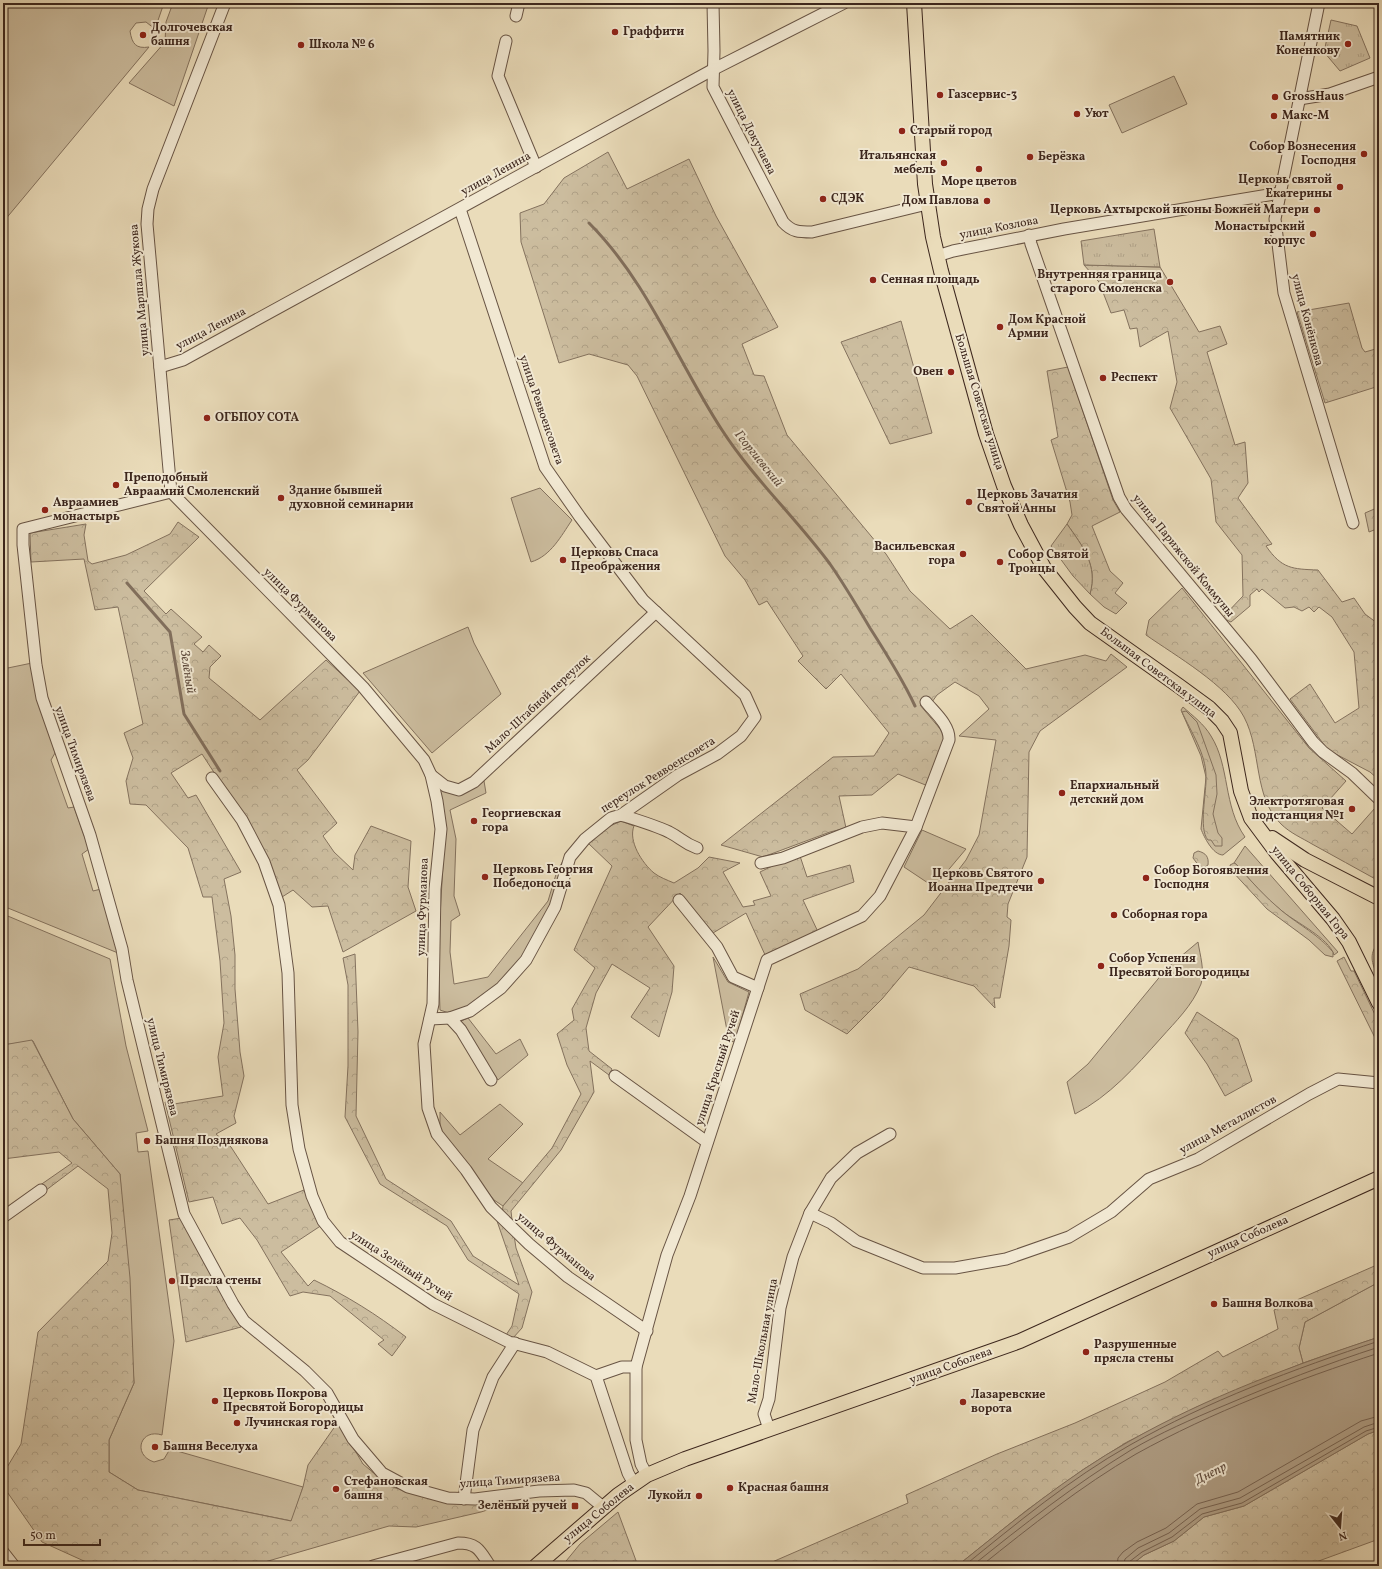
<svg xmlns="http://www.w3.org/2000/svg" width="1382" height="1569" font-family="Vollkorn,serif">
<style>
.green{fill:#ccbd9f;stroke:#84725e}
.forest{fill:url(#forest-crowns);stroke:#84725e}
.park{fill:url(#park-tufts);stroke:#84725e}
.water{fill:#af9e85;stroke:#816e5b}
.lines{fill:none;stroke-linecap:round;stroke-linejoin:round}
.shore{stroke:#766251;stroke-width:1}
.stream{stroke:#816e5b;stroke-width:3}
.minor-casing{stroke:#685444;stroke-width:13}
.major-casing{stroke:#3c261d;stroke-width:16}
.minor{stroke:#f1e8d2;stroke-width:11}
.major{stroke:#eadcba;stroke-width:14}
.poi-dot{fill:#8f2418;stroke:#f1e8d2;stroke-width:1.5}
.labels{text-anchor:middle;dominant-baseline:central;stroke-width:4;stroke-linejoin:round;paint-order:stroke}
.poi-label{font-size:12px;font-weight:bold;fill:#3c261d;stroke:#f1e8d2;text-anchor:start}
.street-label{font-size:12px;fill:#3c261d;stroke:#f1e8d2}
.water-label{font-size:13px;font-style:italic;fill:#5e4a3c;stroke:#f1e8d2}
</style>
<defs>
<pattern id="forest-crowns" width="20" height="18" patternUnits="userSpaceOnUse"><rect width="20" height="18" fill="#ccbd9f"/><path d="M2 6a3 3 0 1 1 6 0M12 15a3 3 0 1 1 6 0" fill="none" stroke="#b0a288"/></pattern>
<pattern id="park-tufts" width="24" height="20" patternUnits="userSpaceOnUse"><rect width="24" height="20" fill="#ccbd9f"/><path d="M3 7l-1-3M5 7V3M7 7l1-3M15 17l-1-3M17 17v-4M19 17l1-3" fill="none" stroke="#b0a288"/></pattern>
</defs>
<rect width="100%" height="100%" fill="#eadcba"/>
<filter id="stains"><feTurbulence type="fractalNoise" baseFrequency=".005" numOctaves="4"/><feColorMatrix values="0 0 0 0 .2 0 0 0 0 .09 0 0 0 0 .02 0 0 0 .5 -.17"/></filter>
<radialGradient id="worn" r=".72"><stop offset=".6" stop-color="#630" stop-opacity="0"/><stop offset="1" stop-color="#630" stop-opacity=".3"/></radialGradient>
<g class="green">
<path d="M3,3H164L155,29L146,22L136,23L130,31C132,44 136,49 149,47L4,221Z"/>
<path d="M173,3H209L174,106L129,83L165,42L166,22Z"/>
<path d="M1174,76L1187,104L1122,133L1109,105Z"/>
<path d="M540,488L572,520C561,536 551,556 531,562L511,498Z"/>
<path d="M468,627L474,643L501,694L432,753L363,673Z"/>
<path d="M32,663L55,753L51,760L68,808L74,807L89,849L82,854L93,891L101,889L118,953L3,906V669Z"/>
<path d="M1183,707C1193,716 1204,724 1211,736C1230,766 1223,806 1245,837L1223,855C1213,855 1204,837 1201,829L1206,777L1201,756L1181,710Z"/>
<path d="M484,781L486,793L450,810L456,839L454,896L460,915L451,921L450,952L454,984L488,977L548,901L557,871L566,856L552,905L524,958L499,984L469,1006L449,1013L440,1010L438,951L445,830L437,787C457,800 467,792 484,781Z"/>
<path d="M922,830L966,849L934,887L904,867Z"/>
<path d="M1245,846L1338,952L1334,955C1329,938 1295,922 1282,911C1265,898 1250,880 1236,864L1234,863Z"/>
<path d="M3,914L110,959L126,1046L148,1131L136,1133L138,1152L148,1151L174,1341L162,1435C140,1428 132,1455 154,1462L164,1459L170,1449L303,1487L292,1521L138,1490L109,1472V1440L134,1383L120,1174L73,1119L33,1041L3,1045Z"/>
<path d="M1198,942C1200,955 1205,971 1201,984C1192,1006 1176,1021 1161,1038C1135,1067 1110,1096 1075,1114L1067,1082L1088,1064L1167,968Z"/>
<path d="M713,957L728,982L749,992L735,1042L729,1041Z"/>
<path d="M468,1018L496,1054L520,1039L528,1055L498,1080L459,1022Z"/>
<path d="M500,1104L523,1124L488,1159L523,1183L503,1206L494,1200L440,1131V1112L460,1135Z"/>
<path d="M1379,1282V1337L1303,1363L1299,1348L1305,1322Z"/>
</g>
<g class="forest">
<path d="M608,152L627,189L689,159L716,216L778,327L742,344L754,375L764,376L787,435L886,554L910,591L950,629L972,615L1026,669L1085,655L1106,661L1111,654L1127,667L1040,731L1029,752L1027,857L1008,904L1007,917L1011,920L1009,946L1000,998H994L995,1008L974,986L909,967L882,999L847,1034L805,1010L800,994L858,969L924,915L966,860L979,835L996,740L959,736L989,709L979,696L955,682L937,695L932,702L920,705L946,736L928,786L898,774L872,795L839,796L846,828L830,832L763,857L721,845L833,757L874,756L889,733L841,674L826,689L798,661L803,656L767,601L759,605L745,580L725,556L637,376L628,365L589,354L559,363L521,242L520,213L544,204L564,178Z"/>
<path d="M1084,265L1160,267L1199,332L1220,326L1227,344L1207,352L1235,445L1245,442L1248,483L1238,498L1272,544L1266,546C1282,569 1292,569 1318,570L1342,602L1354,598L1365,614L1377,623L1379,633V780L1370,772L1328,750L1290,699L1310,684L1335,723L1359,708L1354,652L1332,617L1319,607L1314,612L1309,607L1302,611L1294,607L1285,608L1262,589L1259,592L1257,589L1250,595V606L1231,622L1222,618L1243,596L1242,555L1216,522L1211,479L1170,408L1177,382L1168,331L1140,347L1137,328L1130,329L1124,310L1111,313L1099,282Z"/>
<path d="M1349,303L1362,348L1365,352L1379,348V386L1325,403L1297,312Z"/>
<path d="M901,321L932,433L890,444L841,342Z"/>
<path d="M1068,367L1113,500L1120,512L1092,526L1110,571L1123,583L1115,593L1127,603L1116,614L1104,607L1090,594C1098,565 1083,547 1067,524L1072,515L1070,502L1051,440L1058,437L1047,371Z"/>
<path d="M1379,507V528L1369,532L1365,513Z"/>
<path d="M178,522L199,537L144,591L166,614L171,609L202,637L194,644L203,652L209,645L221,656L210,667L209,678L260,720L326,660L360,691L308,760L297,770L337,823L323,836L334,852L353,870L355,855L371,826L411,841L408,887L416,911L343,952L328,906L312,907L293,890L282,897L215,774L202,754L171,773L188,798L196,795L241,872L224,879L231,916L235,955V989L240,1052L244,1076L234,1116L236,1123L216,1134L231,1147L268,1204L304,1190L314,1212L322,1225L281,1252L308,1286L314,1280C347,1296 376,1314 406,1337L392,1356L378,1344L384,1340L330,1296L303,1292L290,1296L257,1240L240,1218L222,1224L213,1197L189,1202L165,1102L174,1104L223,1096L218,1057L224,1023L220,961L212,897H203L188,848L146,805L130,804L126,781L133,758L124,733L143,724L118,607L95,610L84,559L31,562L30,533L86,524L84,535L88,561L92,564L126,555L170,534Z"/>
<path d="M1182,588L1309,748L1346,781L1322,808L1352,834L1375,808L1379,812V881C1357,869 1334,856 1312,844C1302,838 1290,833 1281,824C1253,797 1262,751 1244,717C1227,685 1176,656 1146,635L1149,620Z"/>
<path d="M1186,711L1197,722L1216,775L1217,794L1213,814L1218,833L1222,838V846H1215L1211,840H1208C1198,829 1207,791 1206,776C1206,754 1191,732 1182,712Z"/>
<path d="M621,821L634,826C628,841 642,863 654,873C659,877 667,880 674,883L698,868L709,857L740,863L723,872L743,907L755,905L753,901L771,896L760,872L799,853L807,877L850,865L854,882L803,900L819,934L766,957L746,913L713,933L680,893L648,927L674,966L672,992L659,1037L631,1017L650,988L612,964L596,993L586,1028L589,1051L612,1069L609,1075L590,1061L594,1092L561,1150L511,1211L512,1220L502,1214L503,1206L552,1148L581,1094L567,1065L557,1034L574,1020L572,1009L595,968L574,950L612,866L588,843L608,827Z"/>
<path d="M1198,851C1206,853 1209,857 1208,865L1205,867L1199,866L1193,858L1194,853Z"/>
<path d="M1234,863L1236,864C1250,880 1265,897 1282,911C1299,925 1319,935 1333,952V957L1325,955L1309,940L1267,909L1231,870L1230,865Z"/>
<path d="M355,954L358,1032L356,1116L386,1179L451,1221L473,1256L519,1285L497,1221L514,1235L516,1248L532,1292L522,1328L513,1338L506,1335L512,1326L519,1294L468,1260L447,1226L380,1184L345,1117L348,1066V985L343,958Z"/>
<path d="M1344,957L1351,971H1354L1379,1023V1046L1337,961Z"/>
<path d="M1197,1012L1238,1039L1252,1081L1225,1096L1207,1064L1185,1033Z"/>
<path d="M32,1040L73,1119L120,1174L130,1278L134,1383L109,1440V1472L138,1490L291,1521L303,1487L308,1465L338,1422L363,1464L389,1486L446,1502L525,1498L481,1512L416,1527L389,1526L251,1566H95L42,1542L3,1486V1474L21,1444L38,1332L108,1261L112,1233L108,1189L78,1166L41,1194L36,1188L72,1163L59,1152L3,1159V1045Z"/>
<path d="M182,1218L241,1327L186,1342L169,1220Z"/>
<path d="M1379,1264V1282L1305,1322L1299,1348L1303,1363L1197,1407L1127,1442L1084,1469L1027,1510L957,1566H763L908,1503L906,1495L997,1454L1075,1423L1165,1382L1218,1351L1223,1357L1278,1329L1274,1310Z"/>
<path d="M1379,1430V1539L1305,1566H1130L1144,1555L1174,1541L1204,1517L1244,1506L1368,1434Z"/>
<path d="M618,1512L638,1566H562L580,1544Z"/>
</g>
<g class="park">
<path d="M1331,20L1357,26L1370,58L1340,71L1324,52Z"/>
<path d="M1154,229L1160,267L1084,265L1081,241Z"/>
<path d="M1067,524C1083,547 1098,565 1090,594L1073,576L1051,546Z"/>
<path d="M1379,942V980C1373,965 1367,955 1379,942Z"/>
</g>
<path class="water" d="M1379,1337V1430L1368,1434L1244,1506L1204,1517L1174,1541L1144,1555L1130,1566H957C1012,1522 1067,1476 1128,1442C1207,1397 1294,1365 1379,1337Z"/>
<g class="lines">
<g class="shore">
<path d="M964,1566C1017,1523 1070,1479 1130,1445C1208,1401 1294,1369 1379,1341"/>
<path d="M972,1566C1023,1525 1074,1485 1131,1450C1160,1433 1192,1419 1223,1406C1275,1384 1326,1364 1379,1347"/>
<path d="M981,1566C1031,1526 1081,1486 1136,1454C1212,1412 1296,1380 1379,1353"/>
<path d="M1117,1566L1118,1558L1123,1552L1137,1542L1166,1528L1197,1504L1238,1492L1361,1421L1379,1416"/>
<path d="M1123,1566L1125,1559L1138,1548L1169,1533L1200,1509L1240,1498L1364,1427L1379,1422"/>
<path d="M1128,1566L1129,1562L1142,1552L1172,1537L1202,1514L1242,1503L1366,1431L1379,1427"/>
</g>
<g class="stream">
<path d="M589,223C648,282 677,361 722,430C753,478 796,518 830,564C844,584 857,606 870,628C886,653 902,678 915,706"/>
<path d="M127,583L170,632L184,714L220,771"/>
</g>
<defs>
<g id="minor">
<path d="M713,3L714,51L713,87L783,222C792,232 799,232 812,232L927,204"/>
<path d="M1319,3L1275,219L1284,293L1353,523"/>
<path d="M516,16L519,3"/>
<path d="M506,41L498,76L536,167"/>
<path d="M1299,99L1330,94L1379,77"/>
<path d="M460,209L545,467L580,517L643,600L745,695L755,717L741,736L717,754L678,775L621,815L611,818L585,839L570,857L555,907L526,960L501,988L470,1011L450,1018L461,1030L491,1080"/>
<path d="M1029,235L1031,244L1119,497L1126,509L1251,659L1313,742L1323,752L1352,773L1379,799"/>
<path d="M937,256L953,251L1064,229L1280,193"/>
<path d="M160,367L183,360L714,69L844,3"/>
<path d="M171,492L23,529V545L36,665L42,698L90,835L122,949L127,980L184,1214L233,1304L244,1321L305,1371L327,1393L353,1439L382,1473L408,1487L448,1498L475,1499L539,1491L574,1490L586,1493L603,1507"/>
<path d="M171,492L363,687L424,760L431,775L437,801L441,829L435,889L433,1004L424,1044L428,1108L437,1134L466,1170L491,1207L529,1244L568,1277L647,1331"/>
<path d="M171,492L147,224L148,209L153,189L225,3"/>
<path d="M431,775L445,786L459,790L474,782L656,612"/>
<path d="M212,778L242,820L264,862L279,905L288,973L292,1105L299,1149L312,1196L323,1221L340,1242L433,1304L509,1342L547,1352L596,1376L628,1473L634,1484"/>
<path d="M621,815C637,820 654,825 669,832C681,838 683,843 697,848"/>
<path d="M761,863L783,858L862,827L882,823L916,827"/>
<path d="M679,900L717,947L733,977L758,988"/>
<path d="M430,1019L450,1018"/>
<path d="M615,1076L707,1142"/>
<path d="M810,1213L831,1223L856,1241L923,1268H955L1006,1259L1069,1237L1111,1212L1149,1179L1198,1159L1309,1094L1338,1079L1379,1083"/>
<path d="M3,1217L41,1190"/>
<path d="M596,1376L622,1367H636"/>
<path d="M769,1429L764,1414L769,1399L780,1308L793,1257L810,1213L831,1178L857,1153L890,1134"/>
<path d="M647,1475L641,1464L636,1440V1367L667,1255L690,1196L767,960L862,916L880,896L916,827L949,740C950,725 934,712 926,702"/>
<path d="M464,1499L473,1430L493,1377L515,1343"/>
<path d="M3,1552L14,1566"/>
<path d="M373,1566L458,1543C478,1543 480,1551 490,1566"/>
</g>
<g id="major">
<path d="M914,3L925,184L933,237L941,271L986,434L1004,486L1021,525L1044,568L1075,607L1090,623L1179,686L1209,708L1222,721L1230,733L1241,791L1251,818L1277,853L1333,919L1349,942L1379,1003"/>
<path d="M1272,838L1305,860L1379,898"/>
<path d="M536,1566L618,1495L647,1475L685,1459L1020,1341L1379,1178"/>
</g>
</defs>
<use href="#minor" class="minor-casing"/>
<use href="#major" class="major-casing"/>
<use href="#minor" class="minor"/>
<use href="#major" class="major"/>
</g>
<g class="poi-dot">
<circle cx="615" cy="32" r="4"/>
<circle cx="143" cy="35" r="4"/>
<circle cx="1348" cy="44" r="4"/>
<circle cx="301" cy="45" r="4"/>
<circle cx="940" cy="95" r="4"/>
<circle cx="1275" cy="97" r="4"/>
<circle cx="1077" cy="114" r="4"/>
<circle cx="1274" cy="116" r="4"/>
<circle cx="902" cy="131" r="4"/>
<circle cx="1364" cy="154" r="4"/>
<circle cx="1030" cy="157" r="4"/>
<circle cx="944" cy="163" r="4"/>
<circle cx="979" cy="169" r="4"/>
<circle cx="1340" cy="187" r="4"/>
<circle cx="823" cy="199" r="4"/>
<circle cx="987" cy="201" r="4"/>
<circle cx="1317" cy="210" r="4"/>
<circle cx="1313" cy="234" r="4"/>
<circle cx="873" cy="280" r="4"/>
<circle cx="1170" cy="282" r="4"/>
<circle cx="1000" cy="327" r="4"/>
<circle cx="951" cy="372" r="4"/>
<circle cx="1103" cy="378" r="4"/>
<circle cx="207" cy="418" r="4"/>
<circle cx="116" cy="485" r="4"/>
<circle cx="281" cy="498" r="4"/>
<circle cx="969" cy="502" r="4"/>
<circle cx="45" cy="510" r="4"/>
<circle cx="963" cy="554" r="4"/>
<circle cx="563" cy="560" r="4"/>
<circle cx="1000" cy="562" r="4"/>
<circle cx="1062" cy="793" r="4"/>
<circle cx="1352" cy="809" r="4"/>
<circle cx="474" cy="821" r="4"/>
<circle cx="485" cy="877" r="4"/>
<circle cx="1146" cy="878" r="4"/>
<circle cx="1041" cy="881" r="4"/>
<circle cx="1114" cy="915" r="4"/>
<circle cx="1101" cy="966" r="4"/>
<circle cx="147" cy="1141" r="4"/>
<circle cx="172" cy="1281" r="4"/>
<circle cx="1214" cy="1304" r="4"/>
<circle cx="1086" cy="1352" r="4"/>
<circle cx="215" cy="1401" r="4"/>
<circle cx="963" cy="1402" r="4"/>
<circle cx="237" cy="1423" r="4"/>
<circle cx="155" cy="1447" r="4"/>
<circle cx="730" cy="1488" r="4"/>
<circle cx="336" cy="1489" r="4"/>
<circle cx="699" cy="1496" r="4"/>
<rect x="571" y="1502" width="8" height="8" rx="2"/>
</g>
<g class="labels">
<g class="poi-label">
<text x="151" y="28">Долгочевская<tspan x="151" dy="14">башня</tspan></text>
<text x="623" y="32">Граффити</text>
<text x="1340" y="37" text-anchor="end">Памятник<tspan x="1340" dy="14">Коненкову</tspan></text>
<text x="309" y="45">Школа № 6</text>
<text x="948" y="95">Газсервис-3</text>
<text x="1283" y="97">GrossHaus</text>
<text x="1085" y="114">Уют</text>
<text x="1282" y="116">Макс-М</text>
<text x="910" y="131">Старый город</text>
<text x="1356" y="147" text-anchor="end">Собор Вознесения<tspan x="1356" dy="14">Господня</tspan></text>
<text x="936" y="156" text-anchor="end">Итальянская<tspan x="936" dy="14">мебель</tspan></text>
<text x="1038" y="157">Берёзка</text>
<text x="1332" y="180" text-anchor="end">Церковь святой<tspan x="1332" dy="14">Екатерины</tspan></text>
<text x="979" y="182" text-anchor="middle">Море цветов</text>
<text x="831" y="199">СДЭК</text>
<text x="979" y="201" text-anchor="end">Дом Павлова</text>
<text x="1309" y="210" text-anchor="end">Церковь Ахтырской иконы Божией Матери</text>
<text x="1305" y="227" text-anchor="end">Монастырский<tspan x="1305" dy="14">корпус</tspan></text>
<text x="1162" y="275" text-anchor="end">Внутренняя граница<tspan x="1162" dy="14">старого Смоленска</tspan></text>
<text x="881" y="280">Сенная площадь</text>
<text x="1008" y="320">Дом Красной<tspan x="1008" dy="14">Армии</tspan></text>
<text x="943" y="372" text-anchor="end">Овен</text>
<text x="1111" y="378">Респект</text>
<text x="215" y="418">ОГБПОУ СОТА</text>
<text x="124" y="478">Преподобный<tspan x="124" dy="14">Авраамий Смоленский</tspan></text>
<text x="289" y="491">Здание бывшей<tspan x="289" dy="14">духовной семинарии</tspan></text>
<text x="977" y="495">Церковь Зачатия<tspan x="977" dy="14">Святой Анны</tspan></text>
<text x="53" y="503">Авраамиев<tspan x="53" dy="14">монастырь</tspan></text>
<text x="955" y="547" text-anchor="end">Васильевская<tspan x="955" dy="14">гора</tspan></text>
<text x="571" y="553">Церковь Спаса<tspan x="571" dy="14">Преображения</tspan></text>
<text x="1008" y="555">Собор Святой<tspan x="1008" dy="14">Троицы</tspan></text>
<text x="1070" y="786">Епархиальный<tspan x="1070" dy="14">детский дом</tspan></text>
<text x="1344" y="802" text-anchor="end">Электротяговая<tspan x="1344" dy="14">подстанция №1</tspan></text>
<text x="482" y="814">Георгиевская<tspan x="482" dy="14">гора</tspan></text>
<text x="493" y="870">Церковь Георгия<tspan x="493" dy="14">Победоносца</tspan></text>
<text x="1154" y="871">Собор Богоявления<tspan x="1154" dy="14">Господня</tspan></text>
<text x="1033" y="874" text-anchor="end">Церковь Святого<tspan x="1033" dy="14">Иоанна Предтечи</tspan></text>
<text x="1122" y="915">Соборная гора</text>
<text x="1109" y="959">Собор Успения<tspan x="1109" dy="14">Пресвятой Богородицы</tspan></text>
<text x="155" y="1141">Башня Позднякова</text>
<text x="180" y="1281">Прясла стены</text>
<text x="1222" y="1304">Башня Волкова</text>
<text x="1094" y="1345">Разрушенные<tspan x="1094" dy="14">прясла стены</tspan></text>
<text x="223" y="1394">Церковь Покрова<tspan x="223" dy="14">Пресвятой Богородицы</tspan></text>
<text x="971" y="1395">Лазаревские<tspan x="971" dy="14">ворота</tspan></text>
<text x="245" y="1423">Лучинская гора</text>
<text x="163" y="1447">Башня Веселуха</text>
<text x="344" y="1482">Стефановская<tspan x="344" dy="14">башня</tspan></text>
<text x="738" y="1488">Красная башня</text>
<text x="691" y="1496" text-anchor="end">Лукойл</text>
<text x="567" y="1506" text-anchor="end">Зелёный ручей</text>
</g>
<g class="street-label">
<text transform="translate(751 132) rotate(63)">улица Докучаева</text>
<text transform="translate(496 174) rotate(-29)">улица Ленина</text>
<text transform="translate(999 228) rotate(-11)">улица Козлова</text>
<text transform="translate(140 290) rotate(-95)">улица Маршала Жукова</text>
<text transform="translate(1307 320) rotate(75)">улица Конёнкова</text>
<text transform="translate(211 329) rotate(-28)">улица Ленина</text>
<text transform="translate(979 402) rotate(73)">Большая Советская улица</text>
<text transform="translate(541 410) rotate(71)">улица Реввоенсовета</text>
<text transform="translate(1183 556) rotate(51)">улица Парижской Коммуны</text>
<text transform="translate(300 605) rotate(45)">улица Фурманова</text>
<text transform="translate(1158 673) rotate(37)">Большая Советская улица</text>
<text transform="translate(538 704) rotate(-43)">Мало-Штабной переулок</text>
<text transform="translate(75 754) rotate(70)">улица Тимирязева</text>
<text transform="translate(658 775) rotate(-32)">переулок Реввоенсовета</text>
<text transform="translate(1310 893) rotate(51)">улица Соборная Гора</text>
<text transform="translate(423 907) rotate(-88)">улица Фурманова</text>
<text transform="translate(162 1067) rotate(76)">улица Тимирязева</text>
<text transform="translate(718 1068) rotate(-72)">улица Красный Ручей</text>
<text transform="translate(1228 1125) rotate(-29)">улица Металлистов</text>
<text transform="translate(1248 1237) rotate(-24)">улица Соболева</text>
<text transform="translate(556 1247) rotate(40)">улица Фурманова</text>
<text transform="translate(401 1266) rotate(33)">улица Зелёный Ручей</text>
<text transform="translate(763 1341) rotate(-80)">Мало-Школьная улица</text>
<text transform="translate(951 1366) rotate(-20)">улица Соболева</text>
<text transform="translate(510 1481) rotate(-4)">улица Тимирязева</text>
<text transform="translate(599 1513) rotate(-39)">улица Соболева</text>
</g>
<g class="water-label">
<text transform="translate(758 459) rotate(51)">Георгиевский</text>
<text transform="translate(187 672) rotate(81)">Зелёный</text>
<text transform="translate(1211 1474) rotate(-27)">Днепр</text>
</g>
</g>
<rect width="1382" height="1569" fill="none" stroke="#eadcba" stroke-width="16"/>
<rect x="4" y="4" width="1374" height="1561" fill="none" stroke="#3c261d" stroke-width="2"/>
<rect x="8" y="8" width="1366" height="1553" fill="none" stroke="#3c261d"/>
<g transform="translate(1340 1527) rotate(163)" stroke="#f1e8d2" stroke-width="3" paint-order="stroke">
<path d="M0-3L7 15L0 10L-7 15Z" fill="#3c261d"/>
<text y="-6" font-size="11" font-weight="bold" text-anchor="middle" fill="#3c261d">N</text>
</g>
<path d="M24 1539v6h76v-6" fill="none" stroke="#3c261d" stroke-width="2"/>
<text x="30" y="1539" font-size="12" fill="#3c261d" stroke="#f1e8d2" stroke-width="3" paint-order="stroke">50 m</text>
<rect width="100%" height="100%" filter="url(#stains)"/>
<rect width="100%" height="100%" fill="url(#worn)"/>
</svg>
